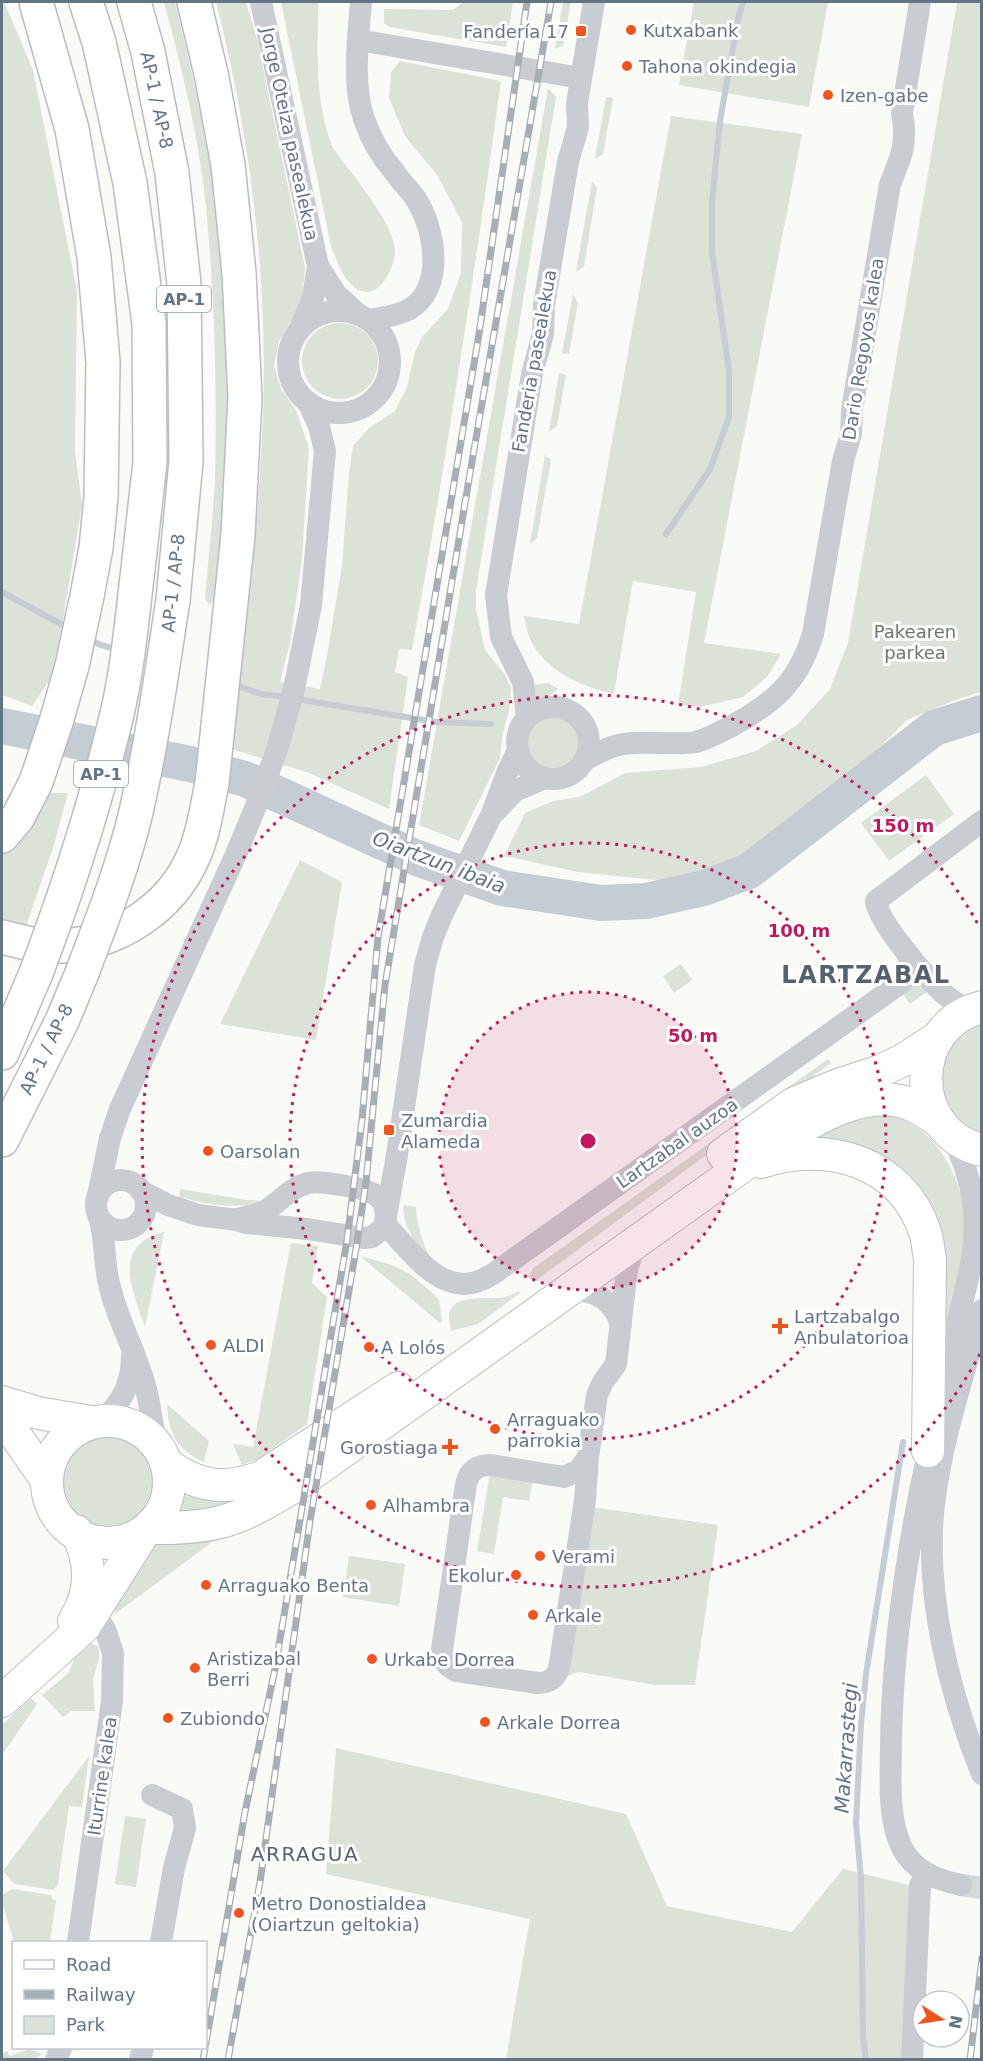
<svg xmlns="http://www.w3.org/2000/svg" width="983" height="2061" font-family="'DejaVu Sans',sans-serif">
<style>
.green{fill:#dbe2d8}
.lines{fill:none;stroke-linecap:round;stroke-linejoin:round}
.stream{stroke:#c3cdd3;stroke-width:6}
.river{stroke:#c3cdd3;stroke-width:36}
.street-tunnel{stroke:#d4d9da;stroke-width:22;stroke-dasharray:22 11;stroke-linecap:butt}
.secondary-casing{stroke:#b9bfc4;stroke-width:34}
.highway-casing{stroke:#b9bdc1;stroke-width:36}
.street{stroke:#c9cdd1;stroke-width:22}
.secondary{stroke:#fff;stroke-width:32}
.highway{stroke:#fff;stroke-width:33}
.rail-casing{stroke:#a7aeb4;stroke-width:7}
.rail{stroke:#fff;stroke-width:4.5;stroke-dasharray:14;stroke-linecap:butt}
.highway-bridge-casing{stroke:#b9bdc1;stroke-width:36;stroke-linecap:butt}
.highway-bridge{stroke:#fff;stroke-width:33}
.ring{fill:none;stroke:#c2185b;stroke-width:3;stroke-dasharray:3 6}
.poi-dot{fill:#f3541d;stroke:#fff;stroke-width:2}
.labels{text-anchor:middle;dominant-baseline:central;stroke-width:6;stroke-linejoin:round;paint-order:stroke}
.shield{fill:#fff;stroke:#919eaa;stroke-width:1.5}
.shield-label{font-size:16px;font-weight:bold;fill:#627585}
.poi-label{font-size:18px;fill:#627585;stroke:#fff;text-anchor:start}
.street-label{font-size:18px;fill:#627585;stroke:#fff}
.park-label{font-size:18px;fill:#667b61;stroke:#fff}
.water-label{font-size:20px;font-style:italic;fill:#5d757e;stroke:#fff}
.neighbourhood-label{font-size:20px;letter-spacing:1.5px;fill:#55636f;stroke:#fff}
.district-label{font-size:24px;font-weight:bold;letter-spacing:1.5px;fill:#55636f;stroke:#fff}
.centre{fill:#c2185b;stroke:#fff;stroke-width:3}
.ring-label{font-size:18px;text-anchor:middle;font-weight:bold;fill:#c2185b;stroke:#fff;stroke-width:6;stroke-linejoin:round;paint-order:stroke}
</style>
<rect width="100%" height="100%" fill="#fafaf7"/>
<g class="green">
<path d="M2,2H4L33,70L77,291L75,451L82,505L54,674L32,706L2,695Z"/>
<path d="M164,2H175L206,134L227,290L229,414L219,591L210,605L205,599C208,560 213,520 215,481C217,390 215,298 206,207C199,138 182,68 164,2Z"/>
<path d="M216,2H246L257,39L305,268L302,302L279,341L274,365L281,389L296,410L309,448L302,559L290,643L280,682L320,689L328,650L342,566L349,472L353,446L369,428L395,411L407,387L415,352L422,337L448,309L461,273L462,222L437,175L405,136L389,98L391,72L400,61L501,81C475,271 446,461 412,650L399,649L395,672L408,677L389,809L309,773L232,749C243,646 257,542 262,438C270,293 252,142 216,2Z"/>
<path d="M281,2H318C318,50 314,103 333,148C350,172 394,223 395,250C395,270 376,306 353,286C341,276 337,260 331,246Z"/>
<path d="M464,2H513L506,47L389,27L384,23V9L453,10Z"/>
<path d="M563,2H571L563,46L555,49Z"/>
<path d="M694,2H828L809,107L679,85Z"/>
<path d="M957,2H982L981,692L958,699L907,720L858,769L816,805L750,852L675,882L578,872L504,856L525,813L553,801L580,797L625,773L701,767L756,751L797,725L830,689L848,643Z"/>
<path d="M548,88L556,97L476,590V609L485,650L506,676L511,689L509,711L503,732L500,758L459,841L419,825Z"/>
<path d="M606,97L613,98L603,154L595,159Z"/>
<path d="M671,116L802,134L704,643L781,654L767,677L743,697L700,707L678,705L696,592L633,581L614,694C583,687 544,671 530,639C527,632 526,624 524,616L579,624Z"/>
<path d="M592,181L597,188L584,267L576,272Z"/>
<path d="M573,294L578,303L569,354L562,353Z"/>
<circle cx="340" cy="361" r="38"/>
<path d="M559,373L566,375L557,426L549,432Z"/>
<path d="M545,455L551,460L537,538L530,544Z"/>
<path d="M549,683L558,689L548,697L535,700L531,685Z"/>
<circle cx="554" cy="743" r="27"/>
<path d="M926,775L954,814L889,861L861,823Z"/>
<path d="M47,793H68L54,845L24,932L2,926V853L19,837Z"/>
<path d="M300,860L342,882L316,1040L220,1024Z"/>
<path d="M681,964L692,980L674,993L663,976Z"/>
<path d="M916,980L929,990L910,1004L902,993Z"/>
<path d="M981,1024V1136L962,1127L941,1096L943,1057L953,1041L968,1029Z"/>
<path d="M828,1059L831,1063L534,1282L529,1277L532,1269Z"/>
<path d="M872,1111C880,1112 888,1113 895,1116C939,1132 964,1180 965,1225C965,1266 950,1312 941,1352L919,1199L800,1145L837,1122Z"/>
<path d="M180,1189L246,1200L265,1201C235,1210 209,1205 179,1197Z"/>
<path d="M403,1205L416,1207C417,1225 421,1239 429,1255L427,1256C413,1240 404,1228 403,1205Z"/>
<path d="M164,1232L145,1327C133,1291 110,1246 164,1232Z"/>
<path d="M291,1243L318,1246L312,1283L327,1297L307,1424L258,1459L242,1465L233,1444L253,1447Z"/>
<path d="M360,1256L392,1265L410,1274L435,1295L439,1300L442,1321L440,1323Z"/>
<path d="M519,1291L520,1293L478,1324L451,1331C451,1326 449,1320 449,1316C451,1291 490,1301 505,1297C510,1296 514,1293 519,1291Z"/>
<path d="M167,1404L209,1441L204,1462C177,1450 168,1433 167,1404Z"/>
<path d="M103,1434C132,1436 164,1461 156,1494C153,1502 150,1511 143,1517C84,1569 12,1448 103,1434Z"/>
<path d="M490,1472L533,1479L529,1501L503,1497L494,1554L477,1551Z"/>
<path d="M186,1491L275,1493L176,1521L182,1506Z"/>
<path d="M591,1507L718,1525L695,1685H656L579,1672L564,1677Z"/>
<path d="M213,1537L211,1543L115,1614L114,1604L152,1546L163,1541Z"/>
<path d="M349,1556L405,1564L399,1606L343,1597Z"/>
<path d="M90,1643L99,1647V1659L93,1679L95,1711H71L63,1717L42,1695L69,1673L76,1654Z"/>
<path d="M31,1698L37,1704L2,1755V1725Z"/>
<path d="M336,1748L626,1814L667,1906L792,1932L843,1869L930,1890L915,2059H506L530,1919L326,1874Z"/>
<path d="M89,1756L82,1807L69,1806L58,1884L53,1890L14,1884L3,1871Z"/>
<path d="M125,1816L146,1819L136,1887L115,1884Z"/>
<path d="M12,1889L51,1895L52,1899L56,1900L50,1942H14L2,1902V1895Z"/>
<path d="M30,2049L42,2054L35,2059H2V2053L7,2051L10,2056Z"/>
</g>
<g class="lines">
<g class="stream">
<path d="M666,534L710,469L729,417V371L712,252V202L720,121L738,19L743,2"/>
<path d="M2,592L70,629"/>
<path d="M89,639L101,645L119,650"/>
<path d="M232,684L261,694L286,697"/>
<path d="M296,699L436,722L491,724"/>
<path d="M866,2060L863,2037L861,1879L856,1823L861,1724L866,1674L903,1442"/>
</g>
<path class="river" d="M2,726L190,764L245,779L417,858L502,888L601,903L646,901L704,888L749,871L934,728L982,713"/>
<path class="street-tunnel" d="M961,1885L982,1888"/>
<defs>
<g id="secondary">
<path d="M982,1007C908,1025 907,1132 982,1150"/>
<path d="M723,1154L793,1104L838,1085L878,1072L905,1059L937,1038"/>
<path d="M761,1162C827,1140 901,1161 925,1232C928,1240 928,1250 930,1259L928,1451"/>
<path d="M2,1402L38,1413L91,1422"/>
<path d="M2,1416L46,1479"/>
<circle cx="108" cy="1482" r="61"/>
<path d="M166,1463C196,1487 225,1491 261,1477L398,1388"/>
<path d="M151,1528C219,1529 239,1520 296,1485L765,1150C804,1126 860,1087 907,1103C919,1107 929,1115 940,1122"/>
<path d="M74,1621C93,1591 92,1562 76,1531"/>
<path d="M2,1701L84,1627L143,1534"/>
</g>
<g id="highway">
<path d="M86,2L99,42L130,183L149,323L150,462L138,569"/>
<path d="M134,2L148,52L172,173L184,284L186,461L173,600"/>
<path d="M2,836L18,817L36,782L56,722L72,666L87,596L96,548L101,497L103,362L94,257L72,129L36,2"/>
<path d="M2,937C21,942 40,947 60,946C117,944 172,908 194,855C204,832 207,807 212,783L238,535L245,397L239,273L228,165L212,78L194,2"/>
<path d="M2,1053L36,973"/>
<path d="M2,1140L62,1021L82,973"/>
</g>
</defs>
<use href="#secondary" class="secondary-casing"/>
<use href="#highway" class="highway-casing"/>
<g class="street">
<path d="M261,2L318,266L313,298L300,328"/>
<path d="M361,2C358,38 352,85 364,119C371,140 382,158 396,174C402,183 410,190 416,199C435,229 446,289 408,310C396,316 381,318 368,320"/>
<path d="M358,40L581,78"/>
<path d="M318,266L336,294L359,315"/>
<circle cx="339" cy="362" r="51"/>
<circle cx="553" cy="743" r="36"/>
<path d="M527,718L523,682L501,637L496,595L532,374L543,334L544,305L568,162L578,127L577,103L594,2"/>
<path d="M584,760C597,754 609,746 623,744C647,740 672,746 696,742C708,739 720,732 730,727C774,703 798,683 813,634L843,461L851,434L852,410L890,184C901,158 908,142 902,113L920,2"/>
<path d="M496,811L515,791L545,778"/>
<path d="M968,1011C959,1005 949,999 942,992C925,976 878,922 876,901L982,821"/>
<path d="M951,1134C974,1180 980,1219 970,1270C933,1428 893,1580 891,1744C891,1778 887,1817 902,1848C914,1871 937,1880 961,1885"/>
<circle cx="121" cy="1205" r="25"/>
<path d="M141,1191L168,1205L198,1215L237,1220L246,1223L307,1229L364,1238L372,1237L384,1227L397,1155L425,965L433,937L442,915L491,816L507,773L518,750"/>
<path d="M98,1196L110,1138L120,1109L237,852L258,801L277,750L294,689L311,605L325,451L319,426L308,402"/>
<path d="M238,1219C246,1216 257,1215 265,1211C280,1202 289,1188 308,1183C320,1180 365,1188 376,1195C385,1201 386,1210 386,1220"/>
<path d="M100,1220C105,1239 104,1259 108,1279C115,1315 134,1347 144,1382C152,1406 150,1430 162,1453"/>
<path d="M385,1224C407,1247 438,1294 476,1282C482,1280 488,1277 493,1274L902,982C911,971 911,964 906,951"/>
<path d="M568,1291C594,1288 613,1300 621,1325"/>
<path d="M982,1310C964,1374 942,1438 934,1504C924,1593 949,1693 982,1774"/>
<path d="M102,1420C123,1402 132,1382 132,1355"/>
<path d="M588,1457L579,1470L564,1477L491,1465C477,1465 469,1471 466,1484L442,1650C443,1661 446,1666 456,1671L538,1683C548,1683 555,1679 559,1669L585,1500L588,1457L597,1395L603,1382L616,1364L627,1269L633,1251L641,1240"/>
<path d="M152,1795L182,1809L185,1828L174,1868L161,1942"/>
<path d="M78,1942L112,1701L113,1653L105,1629L94,1614"/>
<path d="M56,2060L61,2048"/>
<path d="M140,2060L143,2048"/>
<path d="M912,2060L920,1885L928,1875"/>
</g>
<use href="#secondary" class="secondary"/>
<use href="#highway" class="highway"/>
<defs>
<g id="rail">
<path d="M206,2043L245,1812L275,1669L347,1240L362,1120L378,937L479,334L527,2"/>
<path d="M203,2060L205,2048"/>
<path d="M228,2060L260,1882L310,1521L357,1243L366,1182L385,985L469,479L551,2"/>
<path d="M970,2060L982,1958"/>
</g>
</defs>
<use href="#rail" class="rail-casing"/>
<use href="#rail" class="rail"/>
<defs>
<g id="highway-bridge">
<path d="M36,973C68,889 96,802 117,714C128,667 132,618 138,569"/>
<path d="M82,973C102,920 123,867 136,812C152,742 162,671 173,600"/>
</g>
</defs>
<use href="#highway-bridge" class="highway-bridge-casing"/>
<use href="#highway-bridge" class="highway-bridge"/>
</g>
<circle cx="588" cy="1141" r="149" fill="#c2185b" fill-opacity=".12"/>
<g class="ring">
<circle cx="588" cy="1141" r="149"/>
<circle cx="588" cy="1141" r="298"/>
<path d="M980 1354A446 446 0 1 1 980 928"/>
</g>
<g class="poi-dot">
<circle cx="631" cy="30" r="6"/>
<rect x="575" y="25" width="12" height="12" rx="3"/>
<circle cx="627" cy="66" r="6"/>
<circle cx="828" cy="95" r="6"/>
<rect x="383" y="1124" width="12" height="12" rx="3"/>
<circle cx="208" cy="1151" r="6"/>
<path d="M777 1317h6v6h6v6h-6v6h-6v-6h-6v-6h6z"/>
<circle cx="211" cy="1345" r="6"/>
<circle cx="369" cy="1347" r="6"/>
<circle cx="495" cy="1429" r="6"/>
<path d="M447 1438h6v6h6v6h-6v6h-6v-6h-6v-6h6z"/>
<circle cx="371" cy="1505" r="6"/>
<circle cx="540" cy="1556" r="6"/>
<circle cx="516" cy="1575" r="6"/>
<circle cx="206" cy="1585" r="6"/>
<circle cx="533" cy="1615" r="6"/>
<circle cx="372" cy="1659" r="6"/>
<circle cx="195" cy="1668" r="6"/>
<circle cx="168" cy="1718" r="6"/>
<circle cx="485" cy="1722" r="6"/>
<circle cx="239" cy="1913" r="6"/>
</g>
<g class="labels">
<g class="shield">
<rect x="157" y="286" width="54" height="26" rx="4.5"/>
<rect x="74" y="761" width="54" height="26" rx="4.5"/>
</g>
<g class="shield-label">
<text x="184" y="299">AP-1</text>
<text x="101" y="774">AP-1</text>
</g>
<g class="poi-label">
<text x="643" y="30">Kutxabank</text>
<text x="569" y="31" text-anchor="end">Fandería 17</text>
<text x="639" y="66">Tahona okindegia</text>
<text x="840" y="95">Izen-gabe</text>
<text x="401" y="1120">Zumardia<tspan x="401" dy="21">Alameda</tspan></text>
<text x="220" y="1151">Oarsolan</text>
<text x="794" y="1316">Lartzabalgo<tspan x="794" dy="21">Anbulatorioa</tspan></text>
<text x="223" y="1345">ALDI</text>
<text x="381" y="1347">A Lolós</text>
<text x="507" y="1419">Arraguako<tspan x="507" dy="21">parrokia</tspan></text>
<text x="438" y="1447" text-anchor="end">Gorostiaga</text>
<text x="383" y="1505">Alhambra</text>
<text x="552" y="1556">Verami</text>
<text x="504" y="1575" text-anchor="end">Ekolur</text>
<text x="218" y="1585">Arraguako Benta</text>
<text x="545" y="1615">Arkale</text>
<text x="207" y="1658">Aristizabal<tspan x="207" dy="21">Berri</tspan></text>
<text x="384" y="1659">Urkabe Dorrea</text>
<text x="180" y="1718">Zubiondo</text>
<text x="497" y="1722">Arkale Dorrea</text>
<text x="251" y="1903">Metro Donostialdea<tspan x="251" dy="21">(Oiartzun geltokia)</tspan></text>
</g>
<g class="street-label">
<text transform="translate(157 100) rotate(78)">AP-1 / AP-8</text>
<text transform="translate(290 134) rotate(78)">Jorge Oteiza pasealekua</text>
<text transform="translate(863 349) rotate(-81)">Dario Regoyos kalea</text>
<text transform="translate(534 361) rotate(-80)">Fanderia pasealekua</text>
<text transform="translate(173 583) rotate(-84)">AP-1 / AP-8</text>
<text transform="translate(46 1049) rotate(-64)">AP-1 / AP-8</text>
<text transform="translate(677 1143) rotate(-35)">Lartzabal auzoa</text>
<text transform="translate(102 1776) rotate(-82)">Iturrine kalea</text>
</g>
<g class="park-label">
<text x="915" y="631">Pakearen<tspan x="915" dy="21">parkea</tspan></text>
</g>
<g class="water-label">
<text transform="translate(439 862) rotate(21)">Oiartzun ibaia</text>
<text transform="translate(846 1748) rotate(-86)">Makarrastegi</text>
</g>
<g class="neighbourhood-label">
<text x="305" y="1854">ARRAGUA</text>
</g>
<g class="district-label">
<text x="866" y="975">LARTZABAL</text>
</g>
</g>
<circle cx="588" cy="1141" r="9" class="centre"/>
<g class="ring-label">
<text x="903" y="832">150 m</text>
<text x="799" y="937">100 m</text>
<text x="693" y="1042">50 m</text>
</g>
<rect width="983" height="2061" fill="none" stroke="#627585" stroke-width="6"/>
<rect x="12" y="1941" width="195" height="108" fill="#ffffff" stroke="#c0c8ce" stroke-width="1.5"/>
<rect x="24" y="1960" width="30" height="9" fill="#ffffff" stroke="#c0c8ce" stroke-width="1.5"/>
<text x="66" y="1971" font-size="18" fill="#627585">Road</text>
<rect x="24" y="1990" width="30" height="9" fill="#a7aeb4" stroke="#c0c8ce" stroke-width="1.5"/>
<text x="66" y="2001" font-size="18" fill="#627585">Railway</text>
<rect x="24" y="2016" width="30" height="18" fill="#dbe2d8" stroke="#c0c8ce" stroke-width="1.5"/>
<text x="66" y="2031" font-size="18" fill="#627585">Park</text>
<g transform="translate(941 2019) rotate(102)"><circle r="28" fill="#ffffff" stroke="#c0c8ce" stroke-width="1.5"/>
<path d="M0-4.5L10 22L0 15L-10 22Z" fill="#f3541d"/>
<text y="-9" font-size="16" font-weight="bold" text-anchor="middle" fill="#627585">N</text>
</g>
</svg>
